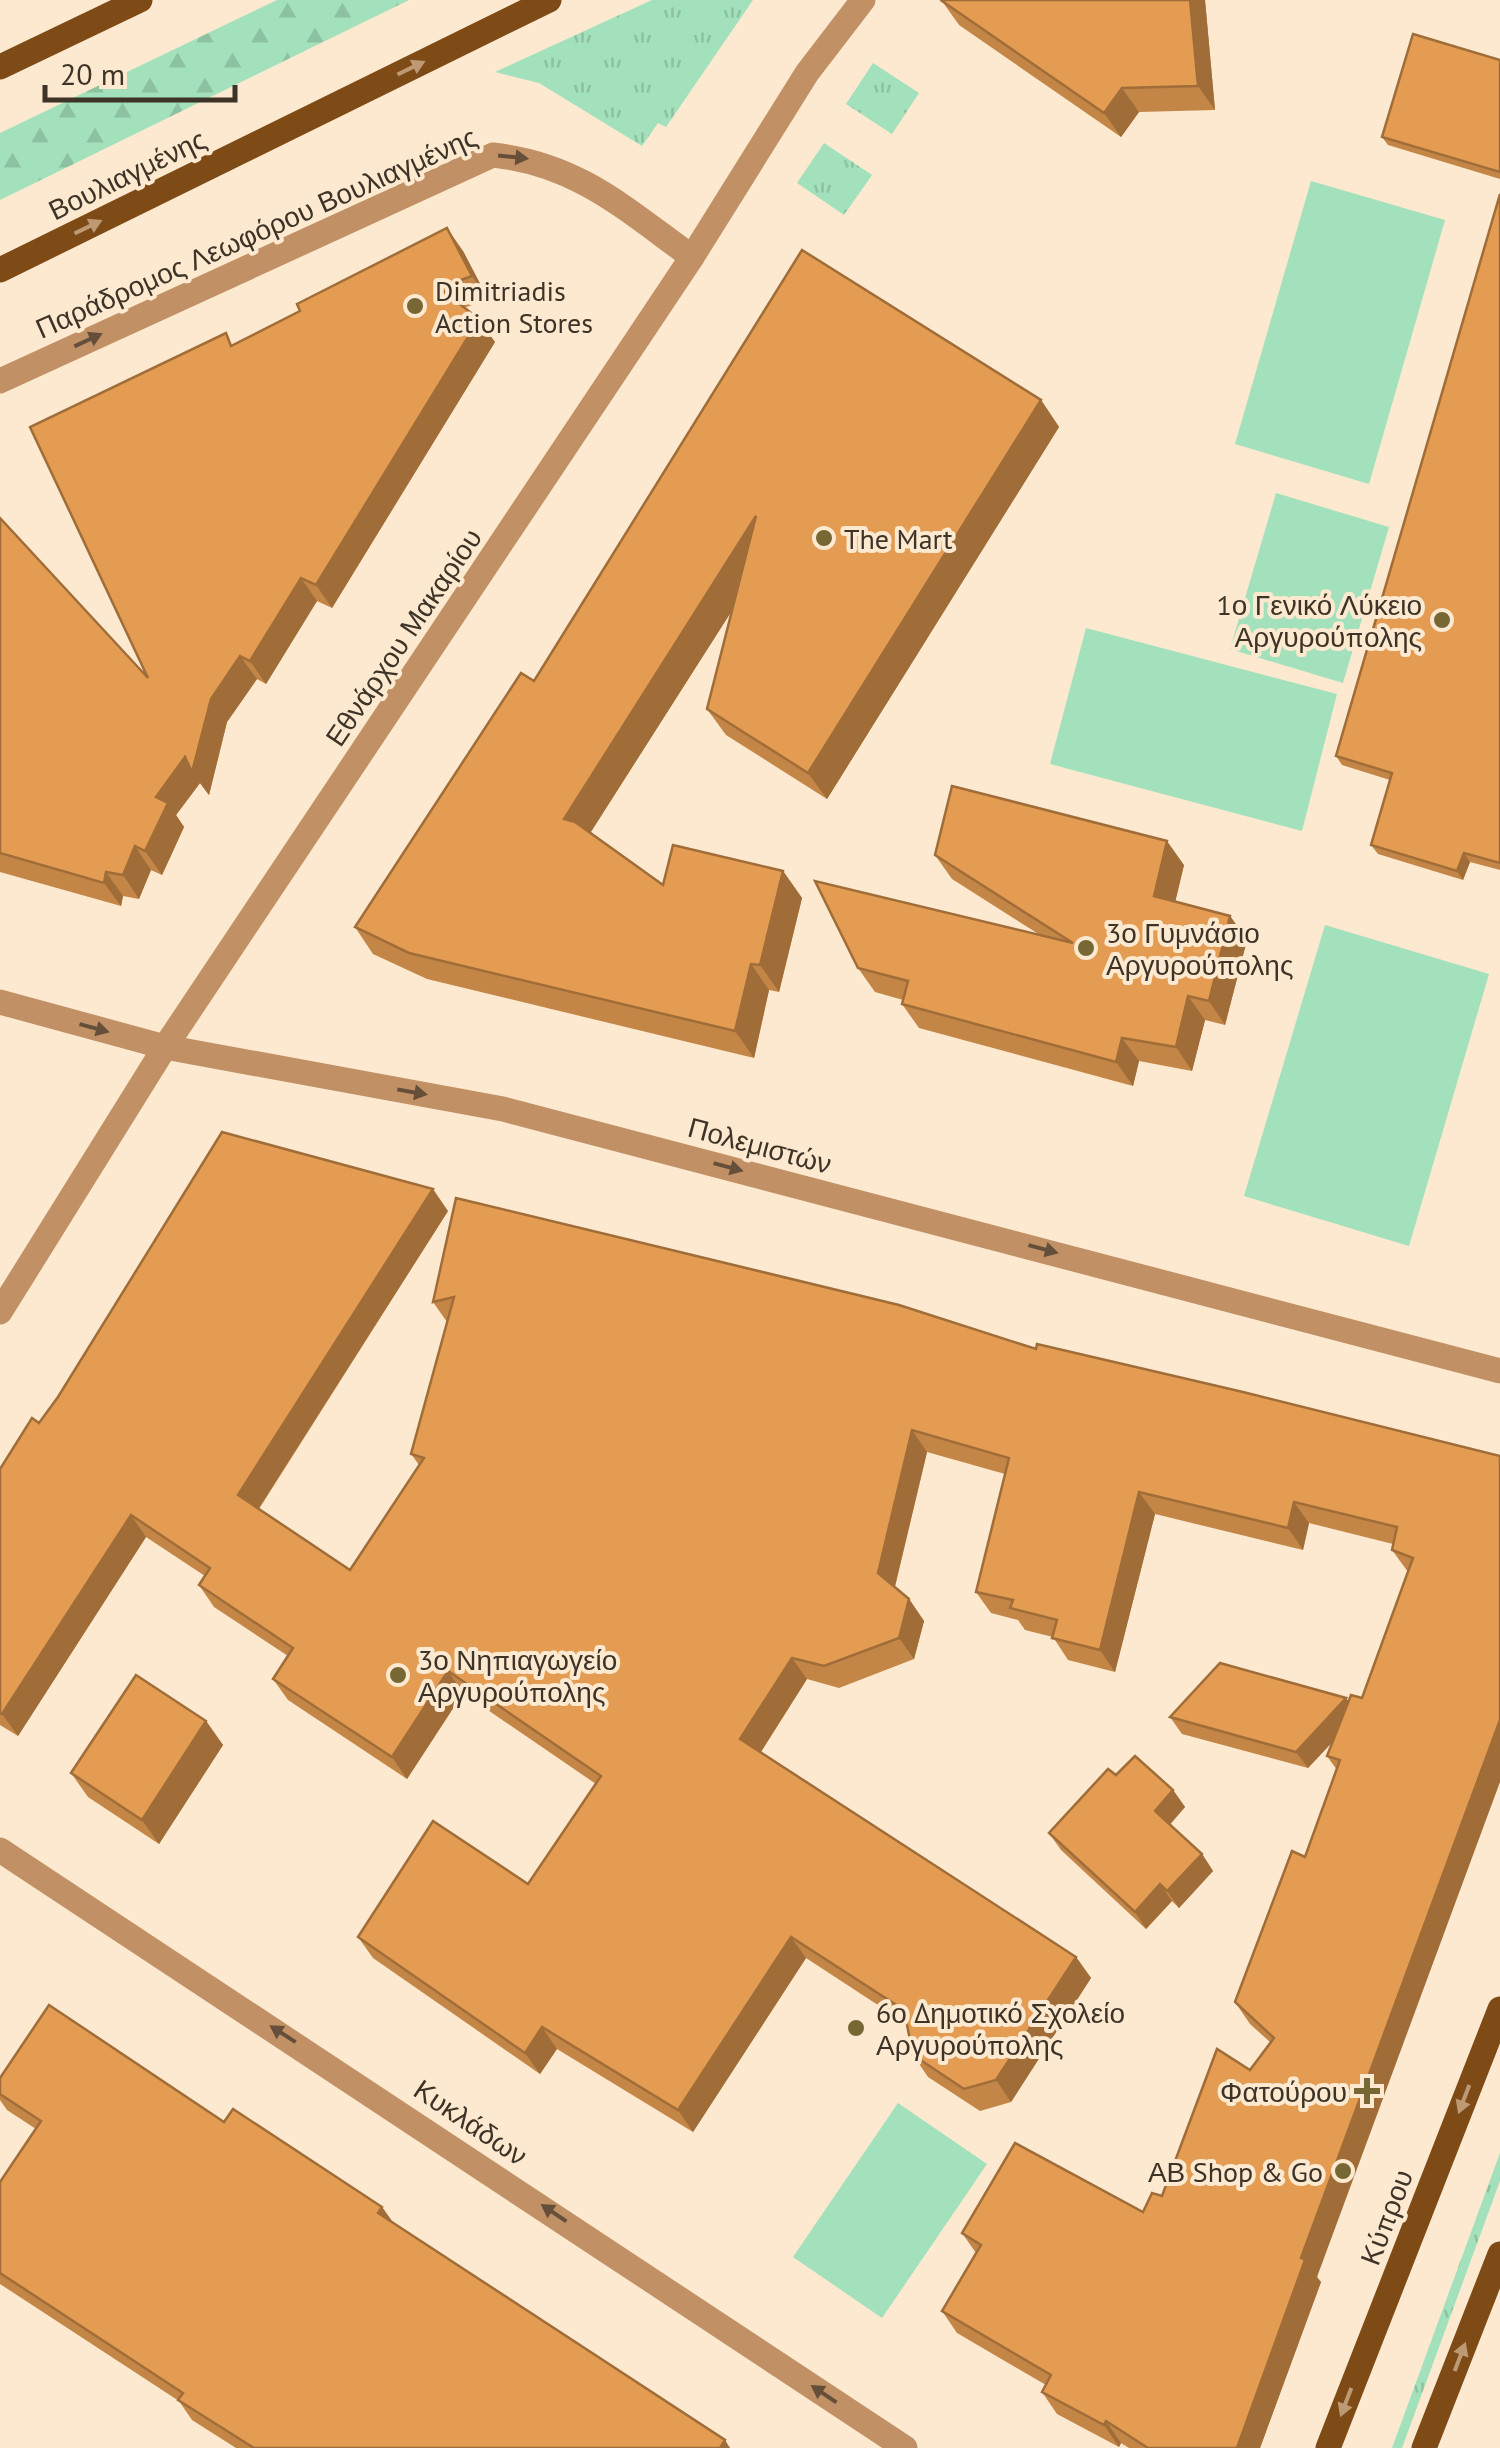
<svg xmlns="http://www.w3.org/2000/svg" width="1500" height="2448" font-family="'PT Sans',sans-serif">
<style>
.grass{fill:url(#grass-tufts)}
.forest{fill:url(#forest-firs)}
.green{fill:#a2e1bb}
.lines{fill:none;stroke-linecap:round;stroke-linejoin:round}
.minor{stroke:#c19065;stroke-width:25}
.major{stroke:#7e4b17;stroke-width:25}
.wall{fill:#c48647}
.shaded-wall{fill:#a06d39}
.building{fill:#e49c52;stroke:#a06d39;stroke-width:2.5}
.oneway{fill:#bd9a74}
.oneway2{fill:#654f3a}
.poi-dot{fill:#776735;stroke:#fce9d0;stroke-width:4}
.labels{text-anchor:middle;dominant-baseline:central;stroke-width:8;stroke-linejoin:round;paint-order:stroke}
.street-label{font-size:28px;fill:#3d3327;stroke:#fce9d0}
.poi-label{font-size:28px;fill:#3d3327;stroke:#fce9d0;text-anchor:start}
</style>
<defs>
<pattern id="grass-tufts" width="24" height="20" patternUnits="userSpaceOnUse" patternTransform="scale(2.5)"><rect width="24" height="20" fill="#a2e1bb"/><path d="M3 7l-1-3M5 7V3M7 7l1-3M15 17l-1-3M17 17v-4M19 17l1-3" fill="none" stroke="#8cc2a1"/></pattern>
<pattern id="forest-firs" width="22" height="20" patternUnits="userSpaceOnUse" patternTransform="scale(2.5)"><rect width="22" height="20" fill="#a2e1bb"/><path d="M5 1l3.5 6h-7zM16 11l3.5 6h-7z" fill="#8cc2a1"/></pattern>
</defs>
<rect width="100%" height="100%" fill="#fce9d0"/>
<g class="grass">
<path d="M652,0H753L666,127L658,123L642,146L539,83L495,72Z"/>
<path d="M873,63L919,93L892,134L846,104Z"/>
<path d="M824,143L872,175L844,215L797,183Z"/>
<path d="M1500,2153V2181L1402,2448H1392Z"/>
</g>
<path class="forest" d="M277,0H409L0,200V133Z"/>
<g class="green">
<path d="M1311,181L1445,220L1369,484L1235,444Z"/>
<path d="M1276,493L1389,527L1343,683L1230,649Z"/>
<path d="M1086,628L1337,694L1302,831L1050,764Z"/>
<path d="M1325,925L1489,974L1409,1246L1244,1196Z"/>
<path d="M898,2103L987,2164L882,2318L793,2257Z"/>
</g>
<g class="lines">
<g class="minor">
<path d="M0,381L493,155C578,164 625,209 692,257"/>
<path d="M0,1002L165,1047L503,1109L1500,1371"/>
<path d="M0,1312L165,1047L692,257L807,73L863,0"/>
<path d="M0,1850L905,2448"/>
</g>
<g class="major">
<path d="M0,67L140,0"/>
<path d="M0,270L549,0"/>
<path d="M1328,2448L1500,2009"/>
<path d="M1424,2448L1500,2254"/>
</g>
</g>
<g class="wall">
<path d="M1205,0L1215,110L1139,112L1121,137L959,25L942,1Z"/>
<path d="M1500,60V179L1388,145L1382,137Z"/>
<path d="M1500,194V870L1470,862L1463,880L1378,854L1371,845L1390,780L1342,765L1336,756Z"/>
<path d="M463,251L488,299L464,308L495,342L332,608L317,601L266,684L257,679L227,722L209,795L200,783L176,815L184,827L162,875L151,870L139,899L123,896L121,906L0,872V518L148,678L234,345L300,311Z"/>
<path d="M1041,400L1059,427L827,799L726,735L707,709L733,609L590,833L663,885L783,871L802,898L779,992L769,990L754,1058L427,979L373,954L355,927L534,681Z"/>
<path d="M935,855L1184,865L1175,901L1230,916L1247,940L1225,1025L1205,1020L1192,1071L1139,1061L1133,1086L919,1028L902,1004L903,1000L875,992L858,968L1040,935L952,879Z"/>
<path d="M456,1198L1036,1349L1500,1456L1317,2277L1321,2282L1260,2448H1129L1121,2443L1119,2447L1057,2414L1042,2392L1046,2385L957,2333L942,2311L976,2253L962,2233L1143,2212L1162,2196L1250,2070L1271,2043L1250,2024L1235,2002L1305,1857L1337,1770L1327,1756L1333,1741L1308,1768L1182,1734L1170,1717L1346,1698L1348,1701L1362,1698L1408,1572L1392,1550L1393,1544L1309,1523L1303,1550L1155,1514L1115,1672L1068,1660L1053,1637L1025,1630L1018,1620L991,1613L976,1592L1005,1474L927,1452L895,1587L909,1599L924,1621L914,1659L839,1688L807,1679L761,1752L1076,1957L1091,1978L1011,2102L980,2111L928,2077L913,2055L907,2024L806,1958L693,2132L557,2049L540,2074L373,1958L358,1937L528,1884L596,1784L463,1693L407,1779L288,1700L273,1679L288,1656L214,1607L199,1585L205,1576L146,1537L18,1736L0,1725V1469L39,1423L448,1211L259,1509L350,1570L419,1465L411,1454L447,1322L433,1302Z"/>
<path d="M206,1721L223,1745L159,1844L88,1797L71,1773Z"/>
<path d="M1116,1775L1173,1790L1185,1807L1170,1824L1202,1854L1213,1871L1179,1908L1172,1901L1146,1929L1061,1850L1049,1833Z"/>
<path d="M0,2078L224,2122L382,2207L394,2224L730,2448H236L192,2420L179,2401L0,2284V2182L36,2129L7,2110L0,2100Z"/>
</g>
<g class="shaded-wall">
<path d="M1190,0H1205L1215,110L1198,86Z"/>
<path d="M1122,88L1139,112L1121,137L1104,113Z"/>
<path d="M447,228L463,251L488,299L472,276Z"/>
<path d="M479,319L495,342L332,608L316,585Z"/>
<path d="M1041,400L1059,427L827,799L808,773Z"/>
<path d="M756,516L775,543L582,846L564,819Z"/>
<path d="M301,578L317,601L266,684L250,661Z"/>
<path d="M240,656L257,679L227,722L209,795L200,783L176,815L184,827L162,875L145,851L156,797L211,699Z"/>
<path d="M1167,841L1184,865L1171,920L1154,896Z"/>
<path d="M135,846L151,870L139,899L123,875Z"/>
<path d="M1464,853L1470,862L1463,880L1457,871Z"/>
<path d="M783,871L802,898L779,992L760,965Z"/>
<path d="M106,872L123,896L121,906L104,883Z"/>
<path d="M1230,916L1247,940L1225,1025L1209,1001Z"/>
<path d="M751,964L769,990L754,1058L735,1031Z"/>
<path d="M1188,996L1205,1020L1192,1071L1176,1047Z"/>
<path d="M1122,1038L1139,1061L1133,1086L1116,1062Z"/>
<path d="M433,1189L448,1211L253,1517L238,1495Z"/>
<path d="M912,1430L927,1452L893,1594L878,1573Z"/>
<path d="M1139,1492L1155,1514L1115,1672L1100,1650Z"/>
<path d="M1294,1502L1309,1523L1303,1550L1288,1528Z"/>
<path d="M131,1515L146,1537L18,1736L2,1714Z"/>
<path d="M909,1599L924,1621L914,1659L899,1638Z"/>
<path d="M792,1658L807,1679L755,1761L740,1739Z"/>
<path d="M448,1671L463,1693L407,1779L392,1757Z"/>
<path d="M1346,1698L1358,1715L1308,1768L1296,1752Z"/>
<path d="M1500,1720V1782L1317,2277L1321,2282L1260,2448H1237L1301,2258Z"/>
<path d="M206,1721L223,1745L159,1844L142,1820Z"/>
<path d="M1173,1790L1185,1807L1167,1828L1155,1811Z"/>
<path d="M1202,1854L1213,1871L1179,1908L1167,1891Z"/>
<path d="M1160,1884L1172,1901L1146,1929L1135,1912Z"/>
<path d="M791,1937L806,1958L693,2132L678,2110Z"/>
<path d="M1076,1957L1091,1978L1011,2102L996,2080Z"/>
<path d="M542,2027L557,2049L540,2074L525,2053Z"/>
<path d="M382,2207L396,2227L378,2213Z"/>
<path d="M1106,2421L1121,2443L1119,2447L1104,2425Z"/>
<path d="M725,2440L730,2448H720Z"/>
</g>
<g class="building">
<path d="M945,0H1190L1198,86L1122,88L1104,113L942,1Z"/>
<path d="M1413,34L1500,60V172L1382,137Z"/>
<path d="M1500,194V863L1464,853L1457,871L1371,845L1392,773L1336,756Z"/>
<path d="M447,228L472,276L439,288L479,319L316,585L301,578L250,661L240,656L211,699L192,772L185,757L156,797L168,803L145,851L135,846L123,875L106,872L104,883L0,853V518L148,678L30,427L226,333L231,346L300,311L297,304Z"/>
<path d="M802,250L1041,400L808,773L707,709L756,516L564,819L575,822L663,885L673,845L783,871L760,965L751,964L735,1031L409,953L355,927L521,673L534,681Z"/>
<path d="M952,786L1167,841L1154,896L1230,916L1209,1001L1188,996L1176,1047L1122,1038L1116,1062L902,1004L908,981L858,968L815,881L1073,943L935,855Z"/>
<path d="M222,1132L433,1189L238,1495L350,1570L424,1458L411,1454L454,1297L433,1302L456,1198L899,1305L1036,1349L1037,1344L1243,1392L1500,1456V1720L1301,2258L1305,2260L1237,2448H1148L1106,2421L1104,2425L1042,2392L1051,2375L942,2311L981,2245L962,2233L1015,2143L1143,2212L1152,2193L1162,2196L1217,2049L1250,2070L1274,2038L1235,2002L1292,1851L1305,1857L1340,1760L1327,1756L1351,1695L1362,1698L1413,1558L1392,1550L1397,1527L1294,1502L1288,1528L1139,1492L1100,1650L1052,1638L1057,1620L1010,1608L1013,1600L976,1592L1009,1458L912,1430L878,1573L909,1599L899,1638L824,1666L792,1658L740,1739L1076,1957L996,2080L964,2089L913,2055L904,2010L791,1937L678,2110L542,2027L525,2053L358,1937L433,1821L528,1884L601,1776L448,1671L392,1757L273,1679L293,1648L199,1585L210,1568L131,1515L2,1714L0,1713V1469L32,1418L39,1423L58,1397Z"/>
<path d="M1220,1663L1346,1698L1296,1752L1170,1717Z"/>
<path d="M136,1675L206,1721L142,1820L71,1773Z"/>
<path d="M1135,1756L1173,1790L1155,1811L1202,1854L1167,1891L1160,1884L1135,1912L1049,1833L1108,1769L1116,1775Z"/>
<path d="M49,2005L224,2122L233,2109L382,2207L378,2213L725,2440L720,2448H254L178,2400L183,2393L0,2273V2182L41,2121L0,2094V2078Z"/>
</g>
<defs><path id="oneway-solid" d="M-6-.8H1V-3.2L6.5 0L1 3.2V.8H-6Z" transform="scale(2.5)"/></defs>
<g class="oneway">
<use href="#oneway-solid" transform="translate(411 68) rotate(-26)"/>
<use href="#oneway-solid" transform="translate(88 227) rotate(-26)"/>
<use href="#oneway-solid" transform="translate(1464 2099) rotate(111)"/>
<use href="#oneway-solid" transform="translate(1460 2357) rotate(-69)"/>
<use href="#oneway-solid" transform="translate(1346 2402) rotate(111)"/>
</g>
<g class="oneway2">
<use href="#oneway-solid" transform="translate(513 157) rotate(6)"/>
<use href="#oneway-solid" transform="translate(88 340) rotate(-25)"/>
<use href="#oneway-solid" transform="translate(94 1028) rotate(15)"/>
<use href="#oneway-solid" transform="translate(412 1092) rotate(10)"/>
<use href="#oneway-solid" transform="translate(728 1167) rotate(15)"/>
<use href="#oneway-solid" transform="translate(1043 1249) rotate(15)"/>
<use href="#oneway-solid" transform="translate(283 2034) rotate(-147)"/>
<use href="#oneway-solid" transform="translate(554 2213) rotate(-146)"/>
<use href="#oneway-solid" transform="translate(824 2394) rotate(-146)"/>
</g>
<g class="poi-dot">
<circle cx="415" cy="306" r="10"/>
<circle cx="824" cy="538" r="10"/>
<circle cx="1442" cy="620" r="10"/>
<circle cx="1086" cy="948" r="10"/>
<circle cx="398" cy="1675" r="10"/>
<circle cx="856" cy="2028" r="10"/>
<path d="M1362 2076h10v10h10v10h-10v10h-10v-10h-10v-10h10z"/>
<circle cx="1343" cy="2171" r="10"/>
</g>
<g class="labels">
<g class="street-label">
<text transform="translate(127 174) rotate(-26)">Βουλιαγμένης</text>
<text transform="translate(256 232) rotate(-24)">Παράδρομος Λεωφόρου Βουλιαγμένης</text>
<text transform="translate(403 637) rotate(-56)">Εθνάρχου Μακαρίου</text>
<text transform="translate(760 1145) rotate(15)">Πολεμιστών</text>
<text transform="translate(471 2122) rotate(34)">Κυκλάδων</text>
<text transform="translate(1386 2217) rotate(-69)">Κύπρου</text>
</g>
<g class="poi-label">
<text x="435" y="290">Dimitriadis<tspan x="435" dy="32">Action Stores</tspan></text>
<text x="844" y="538">The Mart</text>
<text x="1422" y="604" text-anchor="end">1ο Γενικό Λύκειο<tspan x="1422" dy="32">Αργυρούπολης</tspan></text>
<text x="1106" y="932">3ο Γυμνάσιο<tspan x="1106" dy="32">Αργυρούπολης</tspan></text>
<text x="418" y="1659">3ο Νηπιαγωγείο<tspan x="418" dy="32">Αργυρούπολης</tspan></text>
<text x="876" y="2012">6ο Δημοτικό Σχολείο<tspan x="876" dy="32">Αργυρούπολης</tspan></text>
<text x="1347" y="2091" text-anchor="end">Φατούρου</text>
<text x="1323" y="2171" text-anchor="end">ΑΒ Shop &amp; Go</text>
</g>
</g>
<path d="M45 85v15h190v-15" fill="none" stroke="#3d3327" stroke-width="5"/>
<text x="60" y="85" font-size="30" fill="#3d3327" stroke="#fce9d0" stroke-width="8" paint-order="stroke">20 m</text>
</svg>
